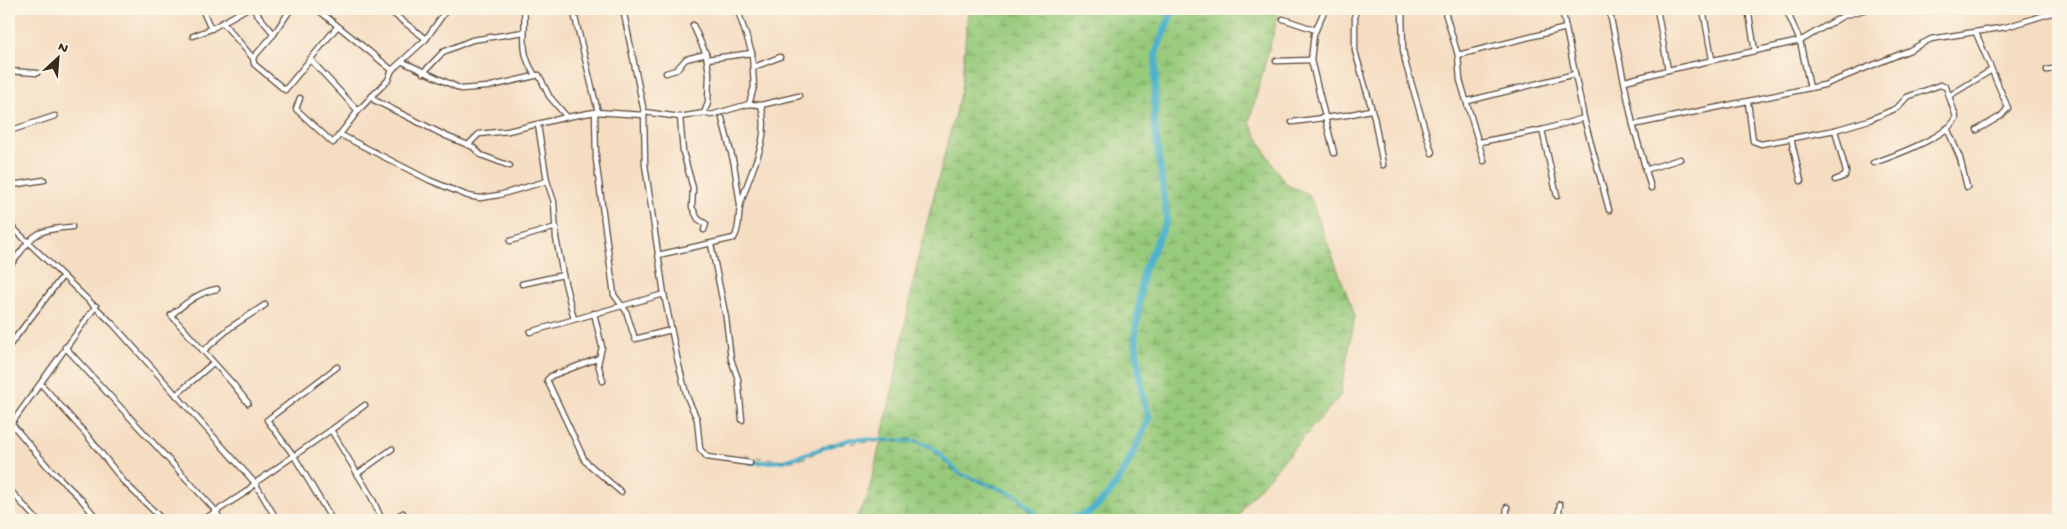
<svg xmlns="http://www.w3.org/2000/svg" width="2067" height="529" font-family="'Gochi Hand',sans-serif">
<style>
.wetland{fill:url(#wetland-marsh);stroke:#697a4c}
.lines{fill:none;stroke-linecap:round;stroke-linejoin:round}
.canal{stroke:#4db3cc;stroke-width:4}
.river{stroke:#4db3cc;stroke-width:7}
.ferry{stroke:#415a5b;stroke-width:1;stroke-dasharray:6 5;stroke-linecap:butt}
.minor-casing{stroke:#574537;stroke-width:7}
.minor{stroke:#fff;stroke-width:4.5}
</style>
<defs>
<pattern id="wetland-marsh" width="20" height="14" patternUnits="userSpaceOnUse" patternTransform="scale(1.25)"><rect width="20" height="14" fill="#97ca7b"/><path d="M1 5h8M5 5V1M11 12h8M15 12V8" fill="none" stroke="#7ca464"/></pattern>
</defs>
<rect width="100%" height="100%" fill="#fcf5e5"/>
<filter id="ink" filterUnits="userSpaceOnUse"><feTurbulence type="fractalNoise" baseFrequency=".02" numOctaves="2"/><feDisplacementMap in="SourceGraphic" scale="10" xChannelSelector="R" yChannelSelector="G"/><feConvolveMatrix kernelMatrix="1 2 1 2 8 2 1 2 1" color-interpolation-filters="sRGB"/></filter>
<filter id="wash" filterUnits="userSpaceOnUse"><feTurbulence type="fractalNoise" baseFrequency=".0096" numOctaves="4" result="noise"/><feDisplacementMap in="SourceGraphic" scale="20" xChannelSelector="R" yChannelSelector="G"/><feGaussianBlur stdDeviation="1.12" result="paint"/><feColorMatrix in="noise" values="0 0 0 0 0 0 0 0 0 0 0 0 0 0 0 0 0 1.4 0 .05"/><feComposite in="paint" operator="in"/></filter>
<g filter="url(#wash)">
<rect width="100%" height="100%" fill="#f5ddc2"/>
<path class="wetland" d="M968,9H1280L1249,122L1274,167L1287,185L1309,194L1355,316L1340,396L1246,503L1237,520H855L868,496L894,383L919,254L961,90Z"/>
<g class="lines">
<path class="canal" d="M750,463L784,461L851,439L917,441L932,447L959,473L1018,496L1037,515L1038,520"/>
<path class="river" d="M1069,520L1071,518C1111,514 1134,450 1149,417L1143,399L1135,338L1143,272L1167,220L1154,122L1156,52L1173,9"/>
<path class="ferry" d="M745,456L791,461L808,457L826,445L915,439L937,455L951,469L969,478L998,487L1026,506L1034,520"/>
</g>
</g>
<g filter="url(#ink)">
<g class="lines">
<defs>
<g id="minor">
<path d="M202,9L211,29L246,9"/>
<path d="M253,9L274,34L291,9"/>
<path d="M317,9L392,70"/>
<path d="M387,9L426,39"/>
<path d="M524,9C527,36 518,50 535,75"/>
<path d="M573,9L598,112"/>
<path d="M623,9L644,112L645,165L664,294L678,362L687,397L697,419L700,449L707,457L750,463"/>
<path d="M1325,9L1314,34L1311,60L1334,153"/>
<path d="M1355,9V51L1374,117L1383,165"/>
<path d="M1402,9L1403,50L1406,65L1432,153"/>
<path d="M1444,9L1458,55L1460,80L1484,161"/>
<path d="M1562,9L1584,118L1609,210"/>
<path d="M1609,9L1633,125L1651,188"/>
<path d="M1703,9L1712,59"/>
<path d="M1748,9L1755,51"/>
<path d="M1786,9L1800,41L1810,88"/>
<path d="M739,14L752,53"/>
<path d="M9,17L12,9"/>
<path d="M1283,19L1316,30"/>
<path d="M223,23L253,58L254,64L285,90L337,27"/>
<path d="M693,25L706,54"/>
<path d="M1976,33L2008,108L2001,116L1977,130"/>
<path d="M193,36L211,29"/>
<path d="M1458,55L1566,28"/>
<path d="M253,58L274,34"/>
<path d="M707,59L752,53L754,87L749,104"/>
<path d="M1276,61L1311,60"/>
<path d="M403,62L461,89L487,87L539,75L549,96L567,117"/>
<path d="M754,67L780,57"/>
<path d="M1668,70L1800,41L1843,16L1867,9"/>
<path d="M2047,70L2058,68"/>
<path d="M9,71L37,73"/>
<path d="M423,73L443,52L472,40L524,32"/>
<path d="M666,73L676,70L686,59L706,54L709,73L708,103L704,113"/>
<path d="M1625,81L1668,70L1657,9"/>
<path d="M372,96L388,80L392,70L426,39L447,9"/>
<path d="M300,98L296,109L333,143L358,111L310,59"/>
<path d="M1468,101L1575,74"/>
<path d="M1748,102L1753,141L1761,144L1835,130L1869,120L1897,108L1907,97L1940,85L1946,87L1949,96L1990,71"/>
<path d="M358,111L372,96L374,100L446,136L473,147L481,155L510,166"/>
<path d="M595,112L596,160L614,295L626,311L635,339L671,330"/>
<path d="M644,112L680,117L704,113L711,115L749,104L761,105"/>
<path d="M680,117L683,152L693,188L692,207L698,219L706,224L704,230"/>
<path d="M722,118L734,164L740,205"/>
<path d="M1292,122L1347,115L1370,110"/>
<path d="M538,125L547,181L554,202L556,238L563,275"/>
<path d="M1633,125L1824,85L1910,50L1931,39L2006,27L2058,11"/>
<path d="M1947,128L1960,158L1967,187"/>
<path d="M1542,130L1557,196"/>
<path d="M1835,130L1846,172L1845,176L1835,180"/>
<path d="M9,131L55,116"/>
<path d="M9,135L12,185L44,180"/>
<path d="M341,135L429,180L468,196L480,198L499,195L547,181"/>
<path d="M1791,138L1801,181"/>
<path d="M1480,142L1542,130L1584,118"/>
<path d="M468,145L479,134L508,131L567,117L595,112L644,115"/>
<path d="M1873,163C1891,157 1952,135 1956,117L1949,96"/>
<path d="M1645,170L1680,159"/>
<path d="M9,194L12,185"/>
<path d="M9,224L113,324L255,483L277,520"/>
<path d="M510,241L556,227"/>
<path d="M711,244L726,318L731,359L738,379L742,420"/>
<path d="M658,255L734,238C740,229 738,217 740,207C748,173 772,141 761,105L799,96"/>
<path d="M9,267C34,236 30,230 72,227"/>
<path d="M522,284L563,275L574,319"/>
<path d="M217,289C198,292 185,304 171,315L233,384L248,403"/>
<path d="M594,313L602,347L598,364L603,381"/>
<path d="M530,332L664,294"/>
<path d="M9,346L62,277"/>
<path d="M65,347L216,511L220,520"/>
<path d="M203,351L231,327L265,305"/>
<path d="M599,358L551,376L547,380L585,461L621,492"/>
<path d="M41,384L86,434L124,482L163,520"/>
<path d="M176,395L213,363"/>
<path d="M12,424L48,467L81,499L98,520"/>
<path d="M9,427L96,306"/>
<path d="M331,430L365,405"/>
<path d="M357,474L392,449"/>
<path d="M9,489L37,520"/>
<path d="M1999,519V520"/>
<path d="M203,520L246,492L255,483L331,430L372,498L382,520"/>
<path d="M332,520L294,456L267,420L337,367"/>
<path d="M390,520L403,513"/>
<path d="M1506,520L1507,507"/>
<path d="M1558,520L1560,504"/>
<path d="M1606,520V518"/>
</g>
</defs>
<use href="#minor" class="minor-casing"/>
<use href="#minor" class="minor"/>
</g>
</g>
<rect width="2067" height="529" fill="none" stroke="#fcf5e5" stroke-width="30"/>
<g transform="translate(58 58) rotate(26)" stroke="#fcf5e5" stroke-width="4" paint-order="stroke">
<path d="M0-4L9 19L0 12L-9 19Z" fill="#3b2a1e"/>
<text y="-8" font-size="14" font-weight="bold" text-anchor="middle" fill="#3b2a1e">N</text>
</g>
</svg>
